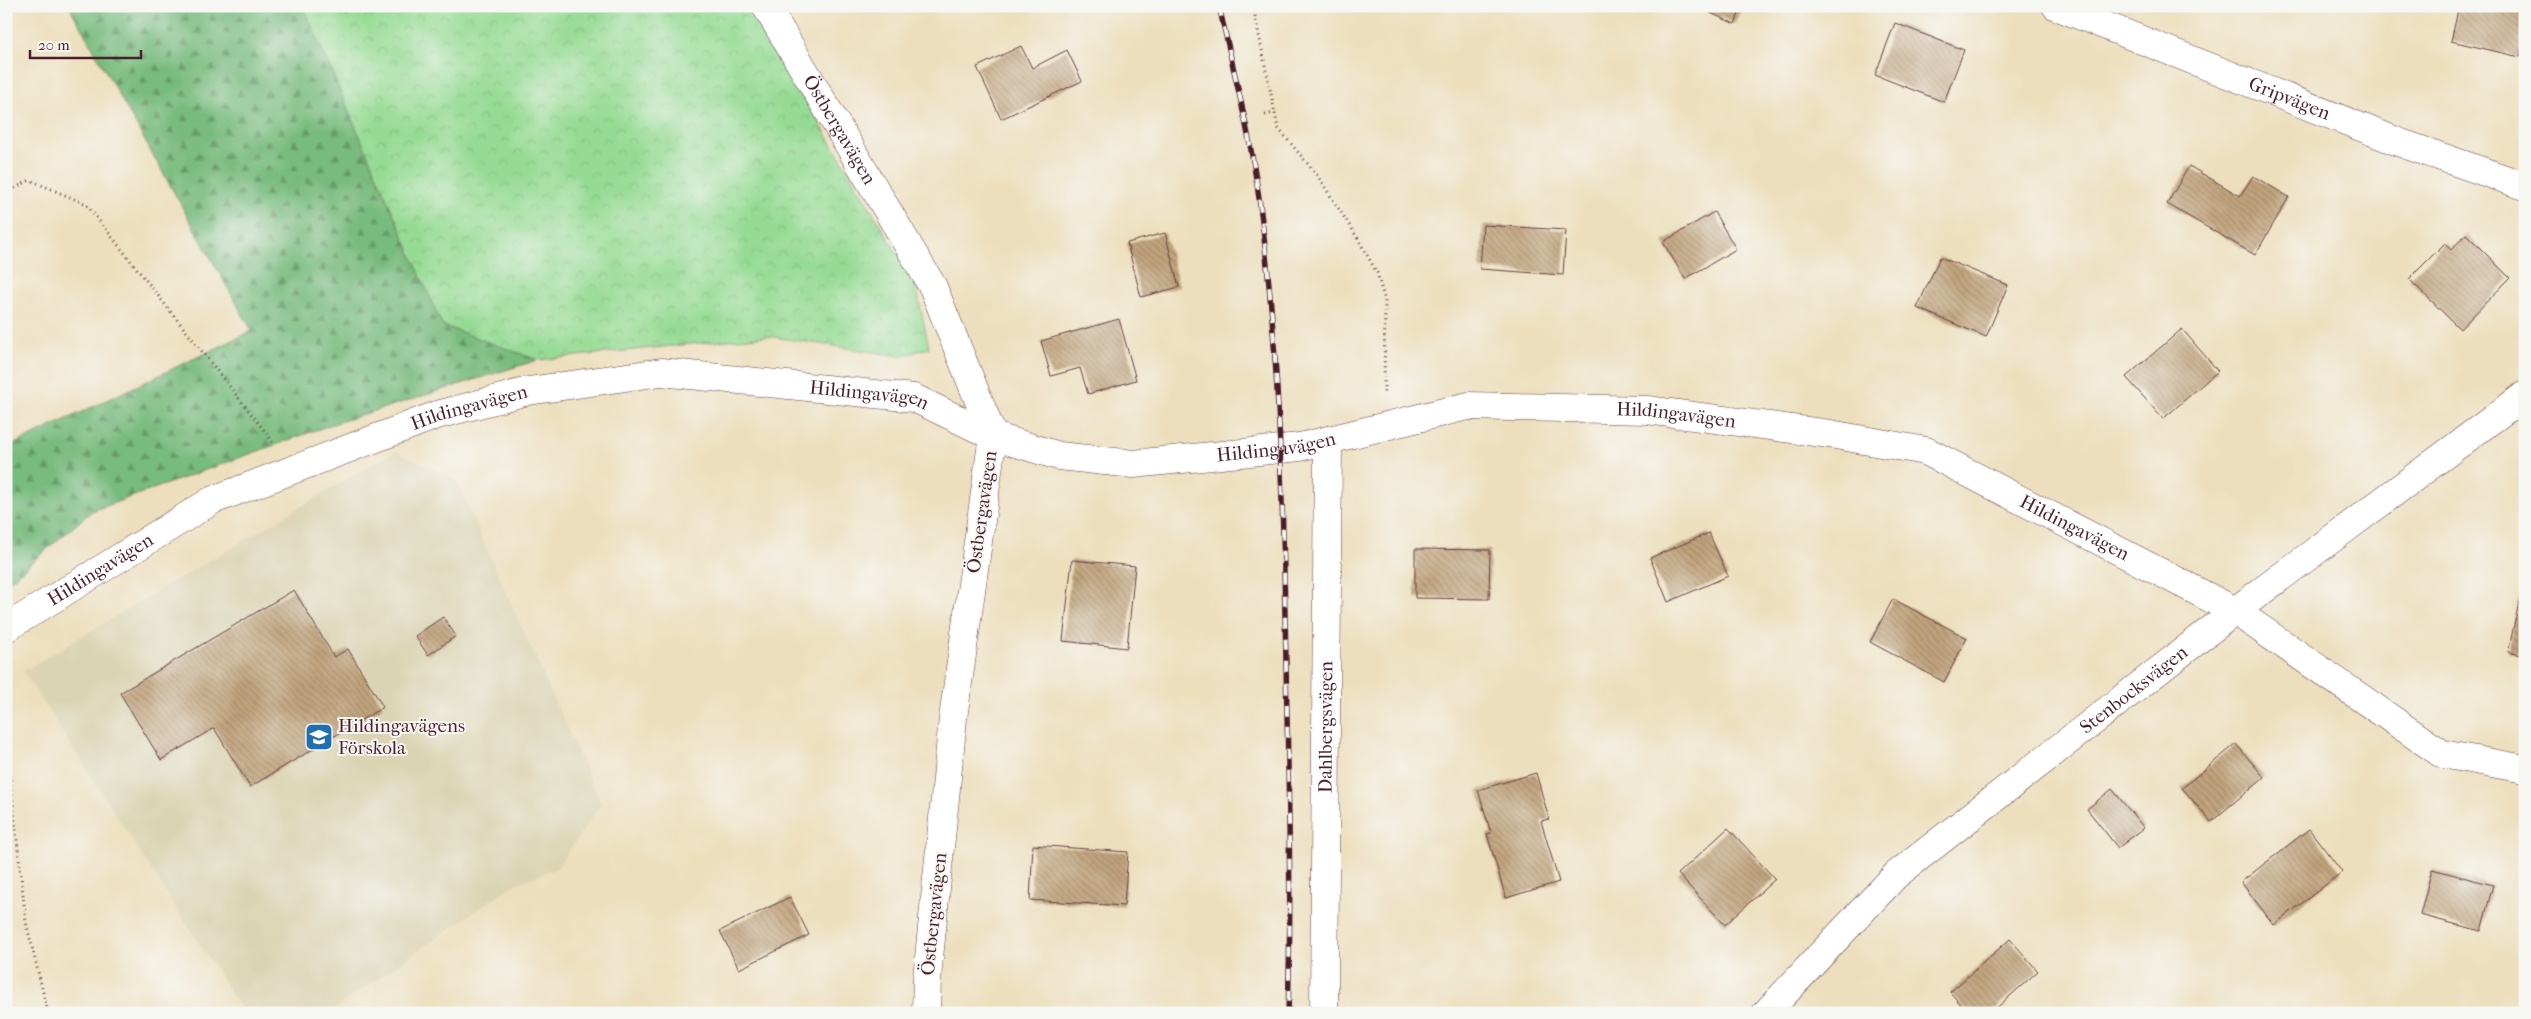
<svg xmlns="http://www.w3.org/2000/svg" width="2531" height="1019" font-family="'IM FELL French Canon',serif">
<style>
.built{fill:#dbd4b4}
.forest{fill:url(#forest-firs);stroke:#616d54}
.park{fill:url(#park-crowns);stroke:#707d60}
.building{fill:url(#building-back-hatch)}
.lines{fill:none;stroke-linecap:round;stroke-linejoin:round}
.street-casing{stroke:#623c41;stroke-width:29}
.path{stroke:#623c41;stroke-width:3;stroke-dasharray:1 4;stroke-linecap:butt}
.street{stroke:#fff;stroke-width:28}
.rail-casing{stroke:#4a1f2b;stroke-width:5.5}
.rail{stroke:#f6f6f2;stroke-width:4;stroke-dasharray:11;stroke-linecap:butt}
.labels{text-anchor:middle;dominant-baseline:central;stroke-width:4;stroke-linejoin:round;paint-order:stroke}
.street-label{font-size:19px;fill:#4a1f2b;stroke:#f6f6f2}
.poi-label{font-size:19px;fill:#4a1f2b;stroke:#f6f6f2;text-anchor:start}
</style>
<defs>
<pattern id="forest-firs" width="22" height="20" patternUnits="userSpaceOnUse" patternTransform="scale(1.25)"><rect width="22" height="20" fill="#78bb7e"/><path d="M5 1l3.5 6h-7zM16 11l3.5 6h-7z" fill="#649767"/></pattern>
<pattern id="park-crowns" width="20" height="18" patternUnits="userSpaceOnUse" patternTransform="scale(1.25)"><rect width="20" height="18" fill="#96db94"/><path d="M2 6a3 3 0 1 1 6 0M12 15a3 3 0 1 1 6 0" fill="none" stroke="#83bc80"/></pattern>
<pattern id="building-back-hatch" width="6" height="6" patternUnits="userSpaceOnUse" patternTransform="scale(1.25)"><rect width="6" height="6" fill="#c1a47d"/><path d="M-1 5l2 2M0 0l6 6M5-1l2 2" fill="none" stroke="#9f8567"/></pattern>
</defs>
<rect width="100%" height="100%" fill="#f6f6f2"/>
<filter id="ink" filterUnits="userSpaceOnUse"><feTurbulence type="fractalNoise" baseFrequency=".02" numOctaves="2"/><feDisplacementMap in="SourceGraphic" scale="10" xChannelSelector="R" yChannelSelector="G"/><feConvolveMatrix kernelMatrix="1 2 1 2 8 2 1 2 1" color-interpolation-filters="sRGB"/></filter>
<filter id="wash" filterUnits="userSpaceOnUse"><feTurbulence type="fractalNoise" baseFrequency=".0096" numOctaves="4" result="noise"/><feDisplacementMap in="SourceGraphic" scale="20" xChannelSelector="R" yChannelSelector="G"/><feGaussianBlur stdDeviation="1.12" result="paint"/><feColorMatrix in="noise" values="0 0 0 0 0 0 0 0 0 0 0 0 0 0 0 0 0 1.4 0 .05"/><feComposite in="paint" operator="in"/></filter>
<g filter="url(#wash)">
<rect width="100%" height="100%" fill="#eddfbd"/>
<path class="built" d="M395,451L456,480L601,804L557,868L513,885L328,1013H244L23,671Z"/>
<path class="forest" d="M69,6H303L442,325L538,360L333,424L92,511L6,584V448L252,331Z"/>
<path class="park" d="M303,6H750L916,285L929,348L900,356L767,336L538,360L442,325Z"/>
<g id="blocks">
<g class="building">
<path d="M1695,6H1742L1735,24Z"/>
<path d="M2459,6H2525V35L2520,57L2451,41Z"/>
<path d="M1895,23L1964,50L1944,102L1875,75Z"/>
<path d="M1021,46L1032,68L1067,50L1082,81L1001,119L977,67Z"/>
<path d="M2189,166L2240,196L2253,176L2289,197L2255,255L2167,204Z"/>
<path d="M1714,212L1736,249L1685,279L1663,242Z"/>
<path d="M1483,225L1566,230L1563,275L1480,269Z"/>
<path d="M1165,233L1179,287L1141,297L1127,243Z"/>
<path d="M2466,234L2510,278L2460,329L2409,279L2445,243L2451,250Z"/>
<path d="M1940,257L2008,285L1986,337L1917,308Z"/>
<path d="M1119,319L1136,380L1088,394L1080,368L1051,376L1041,341Z"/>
<path d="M2182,329L2218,371L2163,419L2126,377Z"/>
<path d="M1709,533L1728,576L1668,602L1650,558Z"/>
<path d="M1415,549L1490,550L1489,599L1415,598Z"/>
<path d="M1072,560L1135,566L1127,648L1063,641Z"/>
<path d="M2522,589L2525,590V656L2508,652Z"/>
<path d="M294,590L334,657L348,649L383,707L250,787L214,728L161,760L120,693Z"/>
<path d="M1893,599L1967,638L1944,682L1870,642Z"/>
<path d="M443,617L456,636L428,655L415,636Z"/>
<path d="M2236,744L2264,777L2211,822L2182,788Z"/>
<path d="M1536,773L1549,819L1541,821L1559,882L1506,898L1487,834L1491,833L1478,790Z"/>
<path d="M2112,789L2144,828L2118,848L2087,809Z"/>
<path d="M1728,828L1775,879L1725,925L1678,874Z"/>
<path d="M2309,829L2342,872L2274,925L2241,882Z"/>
<path d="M1033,845L1128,852L1124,906L1030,900Z"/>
<path d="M2432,869L2493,885L2481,931L2420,915Z"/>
<path d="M790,897L809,935L739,969L720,931Z"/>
<path d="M2010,939L2038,971L1991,1013H1968L1950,992Z"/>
</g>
</g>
</g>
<g filter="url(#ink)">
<use href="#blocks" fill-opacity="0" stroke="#623c41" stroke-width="1"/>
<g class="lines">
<defs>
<g id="street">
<path id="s1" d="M766,6L933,287L993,436L953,718L927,978L926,1013"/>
<path id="s2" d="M2056,6L2401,143L2525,186"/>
<path id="s3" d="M6,628L213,500L437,415L528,391L661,372L914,398L993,436L1059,456L1133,464L1300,447L1468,406L1647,410L1830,434L1926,451L2235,611L2442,754L2525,769"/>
<path id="s4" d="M1324,1013L1328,440"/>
<path id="s5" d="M1766,1013L1896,875L2235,611L2525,395"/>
</g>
</defs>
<use href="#street" class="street-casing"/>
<g class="path">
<path d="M1253,6L1278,128L1317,175L1357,237L1377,273L1385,301L1384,393"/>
<path d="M1265,115L1275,113"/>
<path d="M6,193L30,180L86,204L267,434L273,443"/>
<path d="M6,740L26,922L48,1013"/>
</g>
<use href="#street" class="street"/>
<defs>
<path id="rail" d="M1219,6C1234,72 1251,138 1260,205C1280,357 1283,509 1286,662C1288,779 1292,896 1288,1013"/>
</defs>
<use href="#rail" class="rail-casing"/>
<use href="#rail" class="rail"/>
</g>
</g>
<defs>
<symbol id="school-square" viewBox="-11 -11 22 22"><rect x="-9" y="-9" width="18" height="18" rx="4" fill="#1f6fb2" stroke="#f6f6f2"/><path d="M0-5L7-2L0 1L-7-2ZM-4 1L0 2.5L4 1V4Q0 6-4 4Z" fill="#fff"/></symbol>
</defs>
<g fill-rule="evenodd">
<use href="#school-square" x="303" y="721" width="32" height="32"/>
</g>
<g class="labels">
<g class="street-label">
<text stroke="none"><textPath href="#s2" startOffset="251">Gripvägen</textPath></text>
<text stroke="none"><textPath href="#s1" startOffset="144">Östbergavägen</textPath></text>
<text stroke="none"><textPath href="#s3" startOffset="921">Hildingavägen</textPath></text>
<text stroke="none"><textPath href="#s3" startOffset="516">Hildingavägen</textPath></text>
<text stroke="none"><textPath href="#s3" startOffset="1746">Hildingavägen</textPath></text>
<text stroke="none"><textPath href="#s3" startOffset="1341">Hildingavägen</textPath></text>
<text transform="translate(982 512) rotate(-82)">Östbergavägen</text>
<text stroke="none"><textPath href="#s3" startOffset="2166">Hildingavägen</textPath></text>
<text stroke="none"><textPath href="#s3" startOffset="111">Hildingavägen</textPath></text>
<text stroke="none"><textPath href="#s5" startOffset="491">Stenbocksvägen</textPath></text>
<text stroke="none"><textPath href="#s4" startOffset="286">Dahlbergsvägen</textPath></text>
<text transform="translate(934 914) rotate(-84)">Östbergavägen</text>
</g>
<g class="poi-label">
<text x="338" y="726">Hildingavägens<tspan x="338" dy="22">Förskola</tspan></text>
</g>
</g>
<rect width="2531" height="1019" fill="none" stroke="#f6f6f2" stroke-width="25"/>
<path d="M30 50v8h111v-8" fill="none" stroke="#4a1f2b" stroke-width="2.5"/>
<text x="38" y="50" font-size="15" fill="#4a1f2b" stroke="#f6f6f2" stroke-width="4" paint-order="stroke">20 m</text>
</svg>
